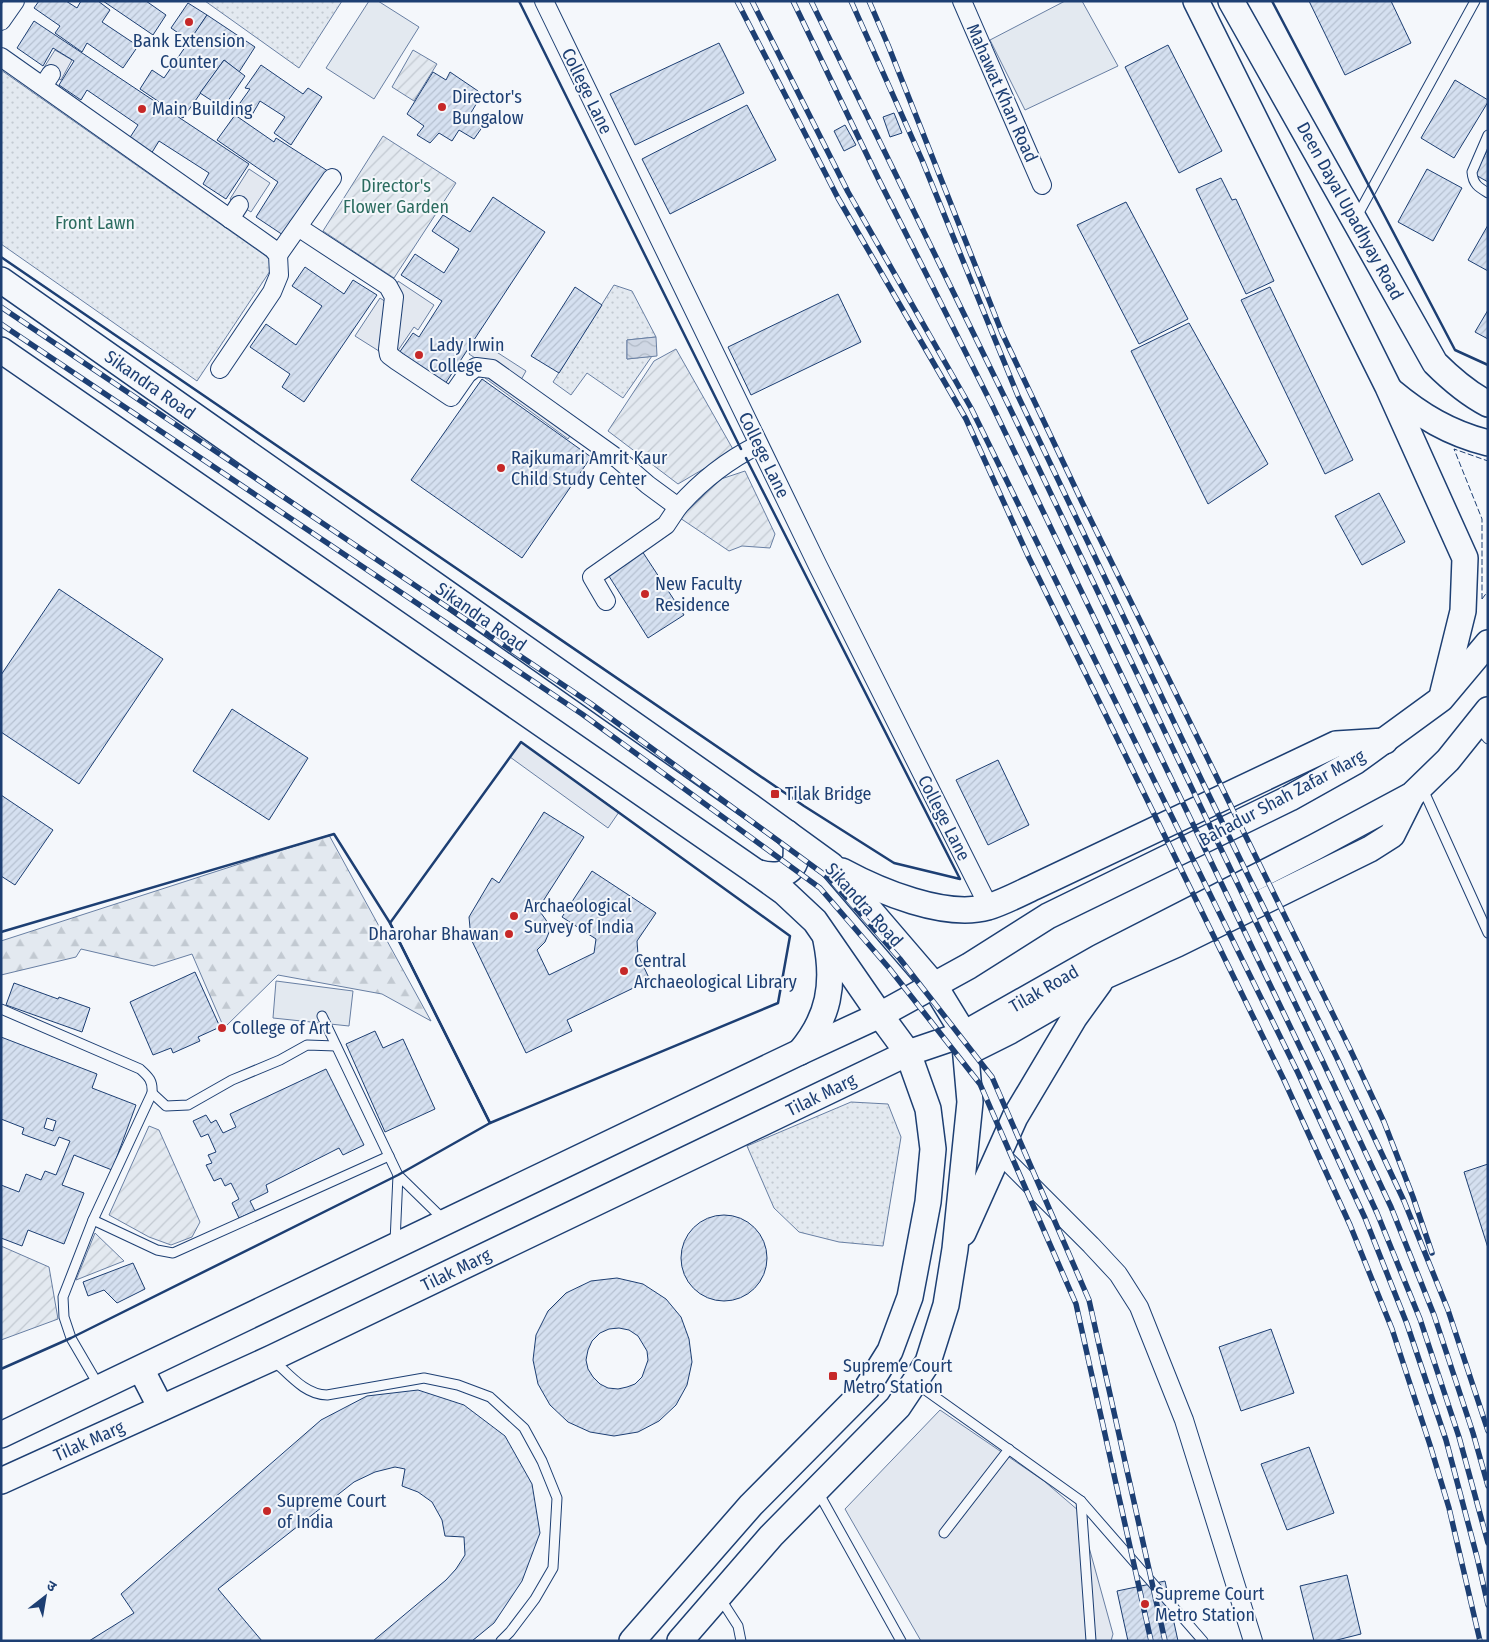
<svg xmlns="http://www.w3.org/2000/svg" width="1489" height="1642" font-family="'Fira Sans Condensed','Noto Sans Devanagari',sans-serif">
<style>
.forest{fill:url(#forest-firs);stroke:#687fa3}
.park{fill:url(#park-dots);stroke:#687fa3}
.garden{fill:url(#garden-furrows);stroke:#687fa3}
.pitch{fill:#e3e9f0;stroke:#687fa3}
.parking{fill:#e3e8f0;stroke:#687fa3}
.water{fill:url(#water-waves);stroke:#687fa3}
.building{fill:url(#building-hatch);stroke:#1d3f73;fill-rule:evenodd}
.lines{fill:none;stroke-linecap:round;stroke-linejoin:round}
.lane-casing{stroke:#1d3f73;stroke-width:11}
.street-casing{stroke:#1d3f73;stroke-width:20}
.secondary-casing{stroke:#1d3f73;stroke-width:28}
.lane{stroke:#f4f7fb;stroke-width:9}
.street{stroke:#f4f7fb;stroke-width:18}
.secondary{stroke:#f4f7fb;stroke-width:25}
.rail-casing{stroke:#1d3f73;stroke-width:5.5}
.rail{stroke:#f4f7fb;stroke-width:4;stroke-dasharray:11;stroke-linecap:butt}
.fence{stroke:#1d3f73;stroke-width:1;stroke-dasharray:6 2.5;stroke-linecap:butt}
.wall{stroke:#1d3f73;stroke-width:2.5}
.poi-dot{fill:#c62828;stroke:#f4f7fb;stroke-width:2}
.labels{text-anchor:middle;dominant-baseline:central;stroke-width:4;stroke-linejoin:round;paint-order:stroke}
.poi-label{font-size:18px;fill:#1d3f73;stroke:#f4f7fb;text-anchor:start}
.street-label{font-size:18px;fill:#1d3f73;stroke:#f4f7fb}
.park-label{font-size:18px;fill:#2c6c60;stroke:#f4f7fb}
</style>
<defs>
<pattern id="forest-firs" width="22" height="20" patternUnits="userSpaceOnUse" patternTransform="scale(1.25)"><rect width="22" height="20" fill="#e3e9f0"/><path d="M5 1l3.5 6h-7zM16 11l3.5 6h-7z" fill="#c2c9d1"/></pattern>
<pattern id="park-dots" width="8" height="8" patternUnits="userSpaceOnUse" patternTransform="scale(1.25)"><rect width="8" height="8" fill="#e3e9f0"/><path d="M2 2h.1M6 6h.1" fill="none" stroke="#c2c9d1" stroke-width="1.8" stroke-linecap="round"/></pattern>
<pattern id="garden-furrows" width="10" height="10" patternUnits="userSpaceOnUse" patternTransform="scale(1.25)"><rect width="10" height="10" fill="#e3e9f0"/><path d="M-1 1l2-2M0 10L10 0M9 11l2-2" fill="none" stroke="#c2c9d1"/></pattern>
<pattern id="water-waves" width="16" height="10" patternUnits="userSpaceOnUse" patternTransform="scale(1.25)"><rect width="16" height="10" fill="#cfd7e4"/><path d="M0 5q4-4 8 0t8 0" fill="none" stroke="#b1bac7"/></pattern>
<pattern id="building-hatch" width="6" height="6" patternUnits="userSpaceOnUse" patternTransform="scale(1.25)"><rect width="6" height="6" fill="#d5e0f0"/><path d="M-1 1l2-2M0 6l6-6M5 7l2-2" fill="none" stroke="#b6c1d1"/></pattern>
</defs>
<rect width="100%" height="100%" fill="#f4f7fb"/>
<path class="forest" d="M329,835L431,1021L382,994L278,975L224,1028L192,954L154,966L81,949L76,957L1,975V941Z"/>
<g class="park">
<path d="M205,1H342L299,68Z"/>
<path d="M1,70L270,259L272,268L197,381L1,244Z"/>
<path d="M614,285L632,291L656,337L627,340V359L652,356L623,398L587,373L571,395L553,382Z"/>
<path d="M851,1102L888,1104L901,1137L883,1246L839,1242L799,1232L774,1208L747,1146Z"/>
</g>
<g class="garden">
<path d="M413,50L437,64L414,101L392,87Z"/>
<path d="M383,136L456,183L394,278L323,231Z"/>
<path d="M676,349L734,451L678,484L608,431L654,361Z"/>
<path d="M745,471L775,534L770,548L742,546L729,551L680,518L721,479Z"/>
<path d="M149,1126L159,1130L200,1222L192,1237L171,1245L149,1237L109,1215Z"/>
<path d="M95,1233L124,1261L76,1280Z"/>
<path d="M1,1246L49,1267L58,1319L1,1340Z"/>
</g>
<g class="pitch">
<path d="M369,1H378L419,27L374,99L326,68Z"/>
<path d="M1065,1H1082L1118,66L1025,110L990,40Z"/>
<path d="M276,981L353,991L349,1026L273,1018Z"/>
</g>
<g class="parking">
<path d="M55,50L72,60L61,80L43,69Z"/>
<path d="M249,169L270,183L251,212L230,199Z"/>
<path d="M398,281L434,305L418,330L414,327L397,352L382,353L355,336L380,298L392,306Z"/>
<path d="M478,340L526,371L517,387L575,428L568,439L485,378L492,369L469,354Z"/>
<path d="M521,742L619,812L608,828L510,757Z"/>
<path d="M940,1410L1044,1481L1079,1511L1113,1634L1111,1641H921L845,1509Z"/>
</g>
<path class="water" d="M656,337L657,356L627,359V340Z"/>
<g class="building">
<path d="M39,1H66L77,8L81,1H98L110,10L102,22L138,46L123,68L87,43L82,52L55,33L60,26L34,8Z"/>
<path d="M103,1H146L166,15L153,35Z"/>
<path d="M1309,1H1391L1411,43L1345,75Z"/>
<path d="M188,3L207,15L190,41L171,28Z"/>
<path d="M207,15L255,47L239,72L224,60L183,118L140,89L152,70L164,78Z"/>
<path d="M34,21L249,164L226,199L203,184L209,173L159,141L151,154L129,139L138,125L87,90L81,100L59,85L74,61L53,48L43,66L17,48Z"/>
<path d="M719,43L744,93L635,145L610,94Z"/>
<path d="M1168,45L1222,151L1179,173L1125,67Z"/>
<path d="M224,60L245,76L223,108L200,93Z"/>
<path d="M261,65L303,94L308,88L322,97L291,145L274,133L285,117L260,101L249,120L235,110L250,89L245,88Z"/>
<path d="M433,72L446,80L450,72L478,91V101L469,116L483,126L474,139L459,130L452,141L439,133L430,143L417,135L424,126L407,114Z"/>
<path d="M1455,80L1488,100V102L1454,158L1421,138Z"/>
<path d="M747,105L776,160L670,214L642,159Z"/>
<path d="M894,113L902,133L890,137L883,117Z"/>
<path d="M235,115L274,142L276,138L331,173L312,204L305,200L283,235L256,217L278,182L217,140Z"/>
<path d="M845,125L856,145L844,151L834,131Z"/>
<path d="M1488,149V182L1474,174Z"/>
<path d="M1427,169L1462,188L1433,241L1398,222Z"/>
<path d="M1221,178L1232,200L1236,199L1274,281L1246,294L1196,189Z"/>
<path d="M493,197L545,232L445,384L399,353L413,333L419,337L442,301L401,275L415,254L444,273L459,249L432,231L443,215L470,232Z"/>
<path d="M1126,202L1188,319L1139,344L1077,225Z"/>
<path d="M1488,225V271L1468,260Z"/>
<path d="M305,267L344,294L353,280L377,295L304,402L282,387L290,374L250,347L266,324L296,345L322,306L292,286Z"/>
<path d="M575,287L602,305L559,373L531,356Z"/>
<path d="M1270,287L1353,460L1325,474L1241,300Z"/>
<path d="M838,294L861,342L751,395L728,347Z"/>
<path d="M1488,310V339L1475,332Z"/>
<path d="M1189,323L1268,464L1208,504L1131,351Z"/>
<path d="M482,379L591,457L522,558L411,480Z"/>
<path d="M1379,493L1405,542L1362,565L1335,516Z"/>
<path d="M642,551L684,615L648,638L607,573Z"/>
<path d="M59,589L163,659L79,784L1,732V675Z"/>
<path d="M232,709L308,758L269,820L193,771Z"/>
<path d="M998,760L1029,825L988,845L956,780Z"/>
<path d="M1,795L53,830L15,885L1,876Z"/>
<path d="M544,812L584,837L538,909L546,920L550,930L545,942L537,950L549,975L594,953L596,939L562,917L592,871L656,913L637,941L638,955L650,980L567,1020L572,1031L526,1053L471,939L469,917L492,878L499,883Z"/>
<path d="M195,972L220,1027L198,1037L200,1041L173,1053L171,1048L153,1055L130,1002Z"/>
<path d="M14,983L58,999L59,997L90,1008L82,1032L6,1005Z"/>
<path d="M375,1031L383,1048L403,1039L435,1109L385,1132L346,1044Z"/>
<path d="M1,1037L97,1074L92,1088L136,1105L112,1170L74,1155L62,1185L84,1193L64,1244L28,1230L22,1246L1,1238V1185L19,1192L26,1174L41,1180L45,1171L56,1175L70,1141L59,1137L55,1146L22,1134L24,1128L1,1119ZM47,1118L56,1121L53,1131L44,1128Z"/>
<path d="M326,1069L364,1145L343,1155L339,1148L266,1185L268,1192L250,1201L255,1211L239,1218L232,1203L239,1199L231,1183L225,1186L221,1178L214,1181L206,1165L212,1163L208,1155L216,1152L208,1134L201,1137L193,1121L206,1115L211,1123L216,1120L223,1133L236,1127L230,1114Z"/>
<path d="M1488,1164V1248L1464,1172Z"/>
<circle cx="724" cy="1258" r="43"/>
<path d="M133,1263L145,1289L117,1303L104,1290L88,1296L83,1282Z"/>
<path d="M617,1278L643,1284L666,1299L681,1317L689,1339L692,1362L687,1385L676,1405L659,1421L638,1432L614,1436L590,1432L568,1422L550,1405L538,1384L533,1360L536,1335L548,1311L566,1293L591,1281ZM619,1328L629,1330L638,1336L647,1351L648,1360L642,1377L635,1384L627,1387L618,1389L608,1388L600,1384L593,1377L588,1369L586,1360L588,1350L592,1341L600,1333L609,1329Z"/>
<path d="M1271,1329L1294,1393L1241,1411L1219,1347Z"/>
<path d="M418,1390L464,1405L505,1436L532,1484L540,1533L522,1581L494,1623L472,1641H373L446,1580L456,1569L465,1555L464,1537L445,1536L442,1520L432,1502L418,1492L402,1486L405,1469L395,1467L375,1472L354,1482L218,1589L262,1641H89L134,1613L121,1594L321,1420L367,1396Z"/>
<path d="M1309,1447L1334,1513L1287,1530L1261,1464Z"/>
<path d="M1347,1575L1361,1634L1333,1641H1314L1300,1586Z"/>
<path d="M1165,1581L1178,1641H1128L1117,1591Z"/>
</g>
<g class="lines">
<defs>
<g id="lane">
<path d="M1488,135L1472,172C1473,184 1478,187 1488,193"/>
<path d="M1356,218L1475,1"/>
<path d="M1477,726L1488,739"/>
<path d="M1422,787L1488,933"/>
<path d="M1,1009L140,1069C149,1077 153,1081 152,1093L93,1220L63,1297L64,1317L71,1338L99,1386"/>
<path d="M322,1016L398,1175"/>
<path d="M152,1093L166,1106L188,1105L232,1080L280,1060L307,1045L336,1046"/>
<path d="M93,1220L157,1250L173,1253L389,1156"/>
<path d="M395,1242L398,1175L445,1221"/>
<path d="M273,1360C289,1374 305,1395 327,1395L424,1378L458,1385L490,1397L524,1428L542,1461L557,1498L553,1568L535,1599L510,1632L501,1641"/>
<path d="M917,1384L1081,1501L1203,1641"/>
<path d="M818,1492L901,1641"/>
<path d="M1081,1501L1091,1641"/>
<path d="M944,1533L1009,1449"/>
<path d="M720,1598L738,1626L741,1641"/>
</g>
<g id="street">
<path d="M544,1L818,566L989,907"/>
<path d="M962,1L1042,185"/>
<path d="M1,21L15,1"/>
<path d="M1,57L273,249L278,255L279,275L272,292L220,369"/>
<path d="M43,86L51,74"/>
<path d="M230,219L239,205"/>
<path d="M298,227L388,286L394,297L388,349L389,355L397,361L451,397L467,374L476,367L492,369L618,459L648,485L678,507C700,482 728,460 758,445"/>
<path d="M278,255L332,178"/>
<path d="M606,601L592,577L666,525L678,507"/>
<path d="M999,1153L1091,1245L1118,1274L1139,1307L1184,1420L1253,1641"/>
</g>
<g id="secondary">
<path d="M1196,1L1388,387L1465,558L1463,611L1443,692"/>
<path d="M1231,1L1435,363C1451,379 1467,393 1488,404"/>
<path d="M1,280L751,807L831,865L934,985L964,1034L970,1102L955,1249L946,1305L928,1362L898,1407L771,1536L680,1641"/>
<path d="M1,350L756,872L784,892L815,921L880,1015L908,1053L928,1109L933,1149L928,1202L910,1297L890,1351L867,1388L751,1505L632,1641"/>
<path d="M1391,391C1421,416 1449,433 1488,443"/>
<path d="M842,871C879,891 945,919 988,907C1004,902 1019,894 1034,887L1336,744L1385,741"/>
<path d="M756,872C771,877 792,878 796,858C796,854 797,846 795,842C793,839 789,835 787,833"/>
<path d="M800,1052C829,1018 835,984 826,940"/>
<path d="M966,1053L1010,1031L1105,976L1177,944L1370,849L1392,835L1412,795"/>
<path d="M963,1233L1015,1117L1074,1018L1100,982"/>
<path d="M141,1369L161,1408"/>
<path d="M1,1435L800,1052L880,1015L969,966L1048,916L1290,798L1356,761L1441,699L1488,643"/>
<path d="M1,1481L272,1358L908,1053L964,1034L1100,957L1315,847L1412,795L1448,760L1488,710"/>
</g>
</defs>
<use href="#lane" class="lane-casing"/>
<use href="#street" class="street-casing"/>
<use href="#secondary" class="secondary-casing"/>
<use href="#lane" class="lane"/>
<use href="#street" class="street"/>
<use href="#secondary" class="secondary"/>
<defs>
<g id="rail">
<path d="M737,1L838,198L966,419L1029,558L1284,1080L1350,1225L1392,1329L1430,1445L1449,1508L1480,1641"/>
<path d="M752,1L848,192L971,408L1298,1073L1365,1218L1407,1324L1446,1440L1477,1557L1488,1605"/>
<path d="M793,1L878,178L991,403L1310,1068L1377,1213L1420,1319L1459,1437L1488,1543"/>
<path d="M811,1L1005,398L1323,1062L1391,1207L1434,1315L1473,1433L1488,1486"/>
<path d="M851,1L922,160L1018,396L1204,785L1336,1056L1404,1201L1448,1310L1488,1431"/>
<path d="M869,1L888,45L1002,333L1082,502L1350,1049L1384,1122L1413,1197L1432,1253"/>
<path d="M1,307L590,703L829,878L900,959L992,1077L1089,1300L1165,1641"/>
<path d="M1,324L582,714L820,888L889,968L980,1084L1076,1304L1151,1641"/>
</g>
</defs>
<use href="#rail" class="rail-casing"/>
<use href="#rail" class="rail"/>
<g class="fence">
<path d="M1482,599V519L1454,449L1488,461"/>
<path d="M1482,599L1488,591"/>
</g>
<g class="wall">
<path d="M519,1L741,449"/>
<path d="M1272,1L1455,350L1488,365"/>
<path d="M1,257L804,806L894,863L960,879L746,458"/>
<path d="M521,742L790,936L778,1003L490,1123L390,923Z"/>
<path d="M1,932L334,834L390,923L490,1123L398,1175L71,1338L1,1369"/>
</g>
</g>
<g class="poi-dot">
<circle cx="189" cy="22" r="5"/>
<circle cx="442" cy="107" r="5"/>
<circle cx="142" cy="109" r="5"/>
<circle cx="419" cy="355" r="5"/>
<circle cx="501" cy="468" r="5"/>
<circle cx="645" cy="594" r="5"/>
<rect x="770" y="789" width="10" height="10" rx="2.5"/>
<circle cx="514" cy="916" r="5"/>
<circle cx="509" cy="934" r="5"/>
<circle cx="624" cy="971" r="5"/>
<circle cx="222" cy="1028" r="5"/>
<rect x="828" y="1371" width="10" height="10" rx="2.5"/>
<circle cx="267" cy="1511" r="5"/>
<circle cx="1145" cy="1604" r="5"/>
</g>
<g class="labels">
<g class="poi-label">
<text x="189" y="41" text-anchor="middle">Bank Extension<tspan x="189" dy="21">Counter</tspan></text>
<text x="452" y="97">Director's<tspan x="452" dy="21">Bungalow</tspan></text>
<text x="152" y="109">Main Building</text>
<text x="429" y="345">Lady Irwin<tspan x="429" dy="21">College</tspan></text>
<text x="511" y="458">Rajkumari Amrit Kaur<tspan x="511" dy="21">Child Study Center</tspan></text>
<text x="655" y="584">New Faculty<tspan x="655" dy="21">Residence</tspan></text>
<text x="785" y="794">Tilak Bridge</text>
<text x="524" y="906">Archaeological<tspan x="524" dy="21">Survey of India</tspan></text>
<text x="499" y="934" text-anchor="end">Dharohar Bhawan</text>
<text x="634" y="961">Central<tspan x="634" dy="21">Archaeological Library</tspan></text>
<text x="232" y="1028">College of Art</text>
<text x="843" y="1366">Supreme Court‌<tspan x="843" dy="21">Metro Station</tspan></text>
<text x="277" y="1501">Supreme Court<tspan x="277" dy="21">of India</tspan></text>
<text x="1155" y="1594">Supreme Court<tspan x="1155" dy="21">Metro Station</tspan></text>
</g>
<g class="street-label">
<text transform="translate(587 91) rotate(64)">College Lane</text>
<text transform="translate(1002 93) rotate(66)">Mahawat Khan Road</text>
<text transform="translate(1350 211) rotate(61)">Deen Dayal Upadhyay Road</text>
<text transform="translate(150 385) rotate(35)">Sikandra Road</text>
<text transform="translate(764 455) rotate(64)">College Lane</text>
<text transform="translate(481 617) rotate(35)">Sikandra Road</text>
<text transform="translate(1282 798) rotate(-28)">Bahadur Shah Zafar Marg</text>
<text transform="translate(944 818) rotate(63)">College Lane</text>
<text transform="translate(864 905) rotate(48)">Sikandra Road</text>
<text transform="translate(1044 989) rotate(-30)">Tilak Road</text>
<text transform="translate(821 1095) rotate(-26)">Tilak Marg</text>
<text transform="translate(456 1270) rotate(-26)">Tilak Marg</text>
<text transform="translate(89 1441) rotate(-24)">Tilak Marg</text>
</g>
<g class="park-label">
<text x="396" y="186">Director's<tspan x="396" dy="21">Flower Garden</tspan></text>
<text x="95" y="223">Front Lawn</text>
</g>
</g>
<rect width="1489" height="1642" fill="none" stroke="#1d3f73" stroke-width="5"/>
<g transform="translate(45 1597) rotate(31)" stroke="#f4f7fb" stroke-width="4" paint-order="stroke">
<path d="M0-4L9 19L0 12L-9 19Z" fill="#1d3f73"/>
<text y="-8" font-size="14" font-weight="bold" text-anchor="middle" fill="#1d3f73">उ</text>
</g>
</svg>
